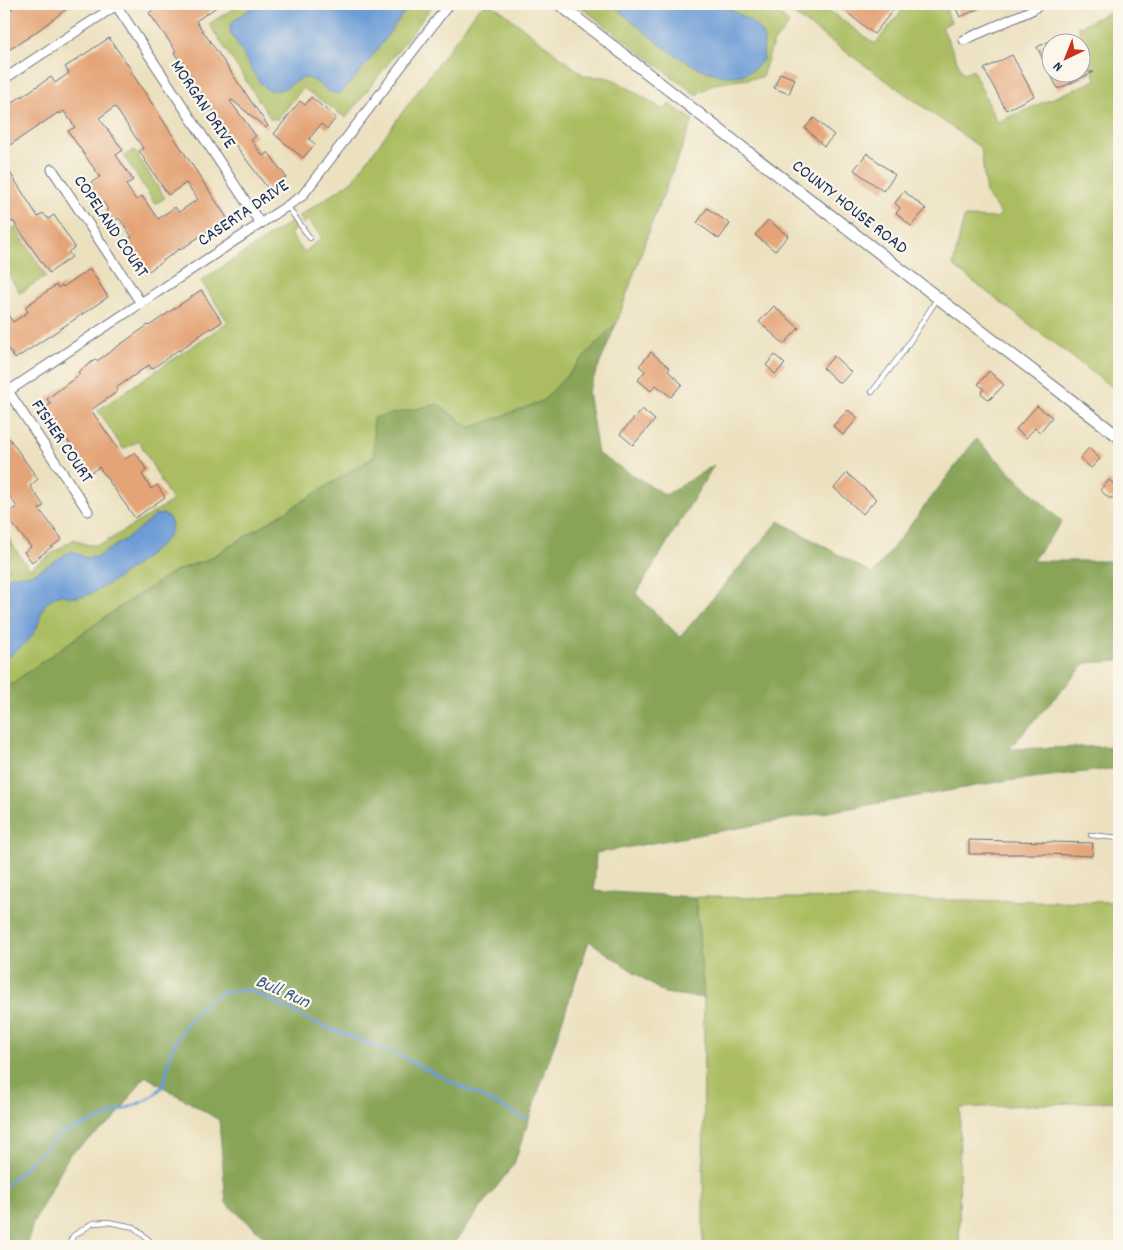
<svg xmlns="http://www.w3.org/2000/svg" width="1123" height="1250" font-family="Dekko,sans-serif">
<style>
.green{fill:#abbd60;stroke:#63765f}
.forest{fill:#88a456;stroke:#526a5a}
.water{fill:#6d9cd6;stroke:#44669a}
.lines{fill:none;stroke-linecap:round;stroke-linejoin:round}
.stream{stroke:#6d9cd6;stroke-width:3}
.building{fill:#e4a477;fill-rule:evenodd}
.service-casing{stroke:#646d80;stroke-width:6}
.minor-casing{stroke:#646d80;stroke-width:11}
.tertiary-casing{stroke:#646d80;stroke-width:13}
.service{stroke:#fff;stroke-width:4.5}
.minor{stroke:#fff;stroke-width:9}
.tertiary{stroke:#fff;stroke-width:11}
.labels{text-anchor:middle;dominant-baseline:central;stroke-width:4.5;stroke-linejoin:round;paint-order:stroke}
.street-label{font-size:18px;fill:#1b2f5e;stroke:#fbf7ec}
.water-label{font-size:19px;font-style:italic;fill:#385588;stroke:#fbf7ec}
</style>
<rect width="100%" height="100%" fill="#fbf7ec"/>
<filter id="ink" filterUnits="userSpaceOnUse"><feTurbulence type="fractalNoise" baseFrequency=".02" numOctaves="2"/><feDisplacementMap in="SourceGraphic" scale="10" xChannelSelector="R" yChannelSelector="G"/><feConvolveMatrix kernelMatrix="1 2 1 2 8 2 1 2 1" color-interpolation-filters="sRGB"/></filter>
<filter id="wash" filterUnits="userSpaceOnUse"><feTurbulence type="fractalNoise" baseFrequency=".0096" numOctaves="4" result="noise"/><feDisplacementMap in="SourceGraphic" scale="20" xChannelSelector="R" yChannelSelector="G"/><feGaussianBlur stdDeviation="1.12" result="paint"/><feColorMatrix in="noise" values="0 0 0 0 0 0 0 0 0 0 0 0 0 0 0 0 0 1.4 0 .05"/><feComposite in="paint" operator="in"/></filter>
<g filter="url(#wash)">
<rect width="100%" height="100%" fill="#ece1bf"/>
<g class="green">
<path d="M240,4H434L346,118L303,88L278,119H271L209,24Z"/>
<path d="M577,4H770L789,24L773,43L762,77L713,84L696,95Z"/>
<path d="M779,4H820L875,44L907,4H944L951,22L942,27L963,74L973,70L997,122L1096,80L1078,27L1114,10V4H1119V387L1110,386L953,266L964,217L996,218L1001,214L986,194L981,148Z"/>
<path d="M485,5H492L499,9L585,76L605,77L617,81L662,109L667,108L669,104L693,120L651,225L617,322L543,401L470,428L438,404L374,457L209,559L175,571L118,608L4,689V572L10,568L4,558V532L29,569L74,539C85,545 92,547 104,543L172,501L139,441L123,449L98,410L228,322L201,281L292,221L297,228L290,234L304,252L322,238L308,220L303,224L298,217L352,181L478,9Z"/>
<path d="M134,150L165,198L155,204L124,156Z"/>
<path d="M15,227L46,276L20,293L4,268V234Z"/>
<path d="M696,897L1119,902V1101L960,1108L959,1246H703L704,998Z"/>
</g>
<path class="forest" d="M617,322L588,392L598,454L666,495L714,465L636,594L680,637L779,521L873,574L976,439L1062,522L1032,561H1119V661L1086,663L1009,749L1119,746V768L998,782L596,853L594,891L696,897L704,998L664,993L589,941L514,1164L454,1243V1246H275L226,1203L219,1120L145,1076L114,1120L69,1155L33,1223L27,1246H4V689L118,608L175,571L209,559L374,457L373,418L438,404L470,428L543,401Z"/>
<g class="water">
<path d="M257,4H410L369,61L341,93C326,96 320,80 307,78C297,77 291,86 282,89C278,91 271,91 267,89C256,83 240,46 231,34L230,26L233,21Z"/>
<path d="M612,4H721L749,20L761,31L764,39L763,60C725,110 643,30 612,4Z"/>
<path d="M163,514L169,518L172,525C171,530 170,534 166,539C153,554 102,592 83,596C75,598 68,597 60,594C34,607 46,615 33,634C26,644 14,652 4,660V580L14,575H27L37,572L71,551L87,558L97,557L129,537L156,515Z"/>
</g>
<g class="lines">
<path class="stream" d="M4,1187L59,1135L145,1101L154,1095L164,1085L171,1050L184,1027L196,1012L213,997L222,992L248,990L258,994L313,1022L396,1054L526,1119"/>
</g>
<g id="blocks">
<g class="building">
<path d="M19,4H73L32,35L4,53V14Z"/>
<path d="M162,4H221L196,21L268,126L266,128L232,100L230,101L256,136L251,140L263,156L268,152L286,177L269,190L225,131L226,130L191,79L193,78L174,53L176,51L149,13Z"/>
<path d="M836,4H887L894,9L874,34Z"/>
<path d="M954,4H989L960,17Z"/>
<path d="M109,38L131,69L130,70L227,218L180,250L179,249L149,271L127,241L132,237L119,218L114,221L106,210L108,209L89,184L100,177L68,131L75,127L64,111L60,114L59,112L4,149V108L51,77L55,83L69,73L65,67ZM115,107L143,148L139,151L168,195L186,183L198,199L179,212L175,207L158,219L142,196L136,200L126,185L133,180L116,155L123,150L99,118Z"/>
<path d="M1050,41V72H1094L1058,89L1037,47Z"/>
<path d="M1012,55L1034,96L1006,110L984,69Z"/>
<path d="M780,73L795,79L789,94L774,88Z"/>
<path d="M311,97L336,118L327,129L321,124L309,139L315,144L303,158L274,134L300,101L305,105Z"/>
<path d="M814,118L834,135L824,146L805,128Z"/>
<path d="M867,153L895,175L883,191L854,170Z"/>
<path d="M4,163L38,217L43,213L48,219L54,215L75,247L68,252L72,257L49,273L13,221L4,226Z"/>
<path d="M904,191L926,209L911,226L896,213L900,208L895,203Z"/>
<path d="M707,208L730,224L719,239L697,223Z"/>
<path d="M768,220L788,236L775,251L755,235Z"/>
<path d="M90,269L108,297L15,359L4,342V309L13,322L28,312L25,307L35,300L56,285L58,288L62,285L63,287Z"/>
<path d="M201,290L222,322L211,329L210,328L179,351L178,350L152,369L149,365L116,388L118,391L91,410L125,459L135,452L147,470L142,474L151,489L157,485L165,497L135,518L99,467L90,473L45,408L51,404L47,399L80,374L78,372L96,359L97,361L148,325L149,326Z"/>
<path d="M774,306L799,328L784,344L759,322Z"/>
<path d="M651,352L670,368L668,371L682,384L671,397L656,385L651,391L638,380L645,371L639,366Z"/>
<path d="M775,355L785,364L775,374L766,365Z"/>
<path d="M834,356L851,372L840,384L823,368Z"/>
<path d="M989,371L1004,385L989,400L981,393L984,389L978,384Z"/>
<path d="M1037,406L1052,417L1040,432L1035,428L1026,438L1016,429Z"/>
<path d="M642,409L655,420L633,445L620,434Z"/>
<path d="M848,410L858,418L843,435L833,426Z"/>
<path d="M4,431L38,479L30,486L44,506L39,509L62,539L32,562L24,552L31,547L5,515L17,507L4,488Z"/>
<path d="M1089,448L1100,459L1091,468L1080,458Z"/>
<path d="M847,473L876,499L863,514L834,488Z"/>
<path d="M1109,480L1119,489V503L1111,497L1110,499L1100,490Z"/>
<path d="M969,840L1093,843L1092,856L1047,854H969Z"/>
</g>
</g>
</g>
<g filter="url(#ink)">
<use href="#blocks" fill-opacity="0" stroke="#646d80" stroke-width="1"/>
<g class="lines">
<defs>
<g id="service">
<path d="M287,206L310,238"/>
<path d="M872,392L903,352L937,299"/>
<path d="M1091,835L1119,838"/>
<path d="M68,1246L73,1236L93,1223L108,1222L134,1227L152,1243L153,1246"/>
</g>
<g id="minor">
<path d="M116,5L260,223"/>
<path d="M964,40L1032,10L1040,4"/>
<path d="M4,79L118,4"/>
<path d="M52,169L141,303"/>
<path d="M4,385L88,511"/>
<path d="M4,394L302,196L449,4"/>
</g>
<path id="tertiary" d="M559,4L739,145L1119,437"/>
</defs>
<use href="#service" class="service-casing"/>
<use href="#minor" class="minor-casing"/>
<use href="#tertiary" class="tertiary-casing"/>
<use href="#service" class="service"/>
<use href="#minor" class="minor"/>
<use href="#tertiary" class="tertiary"/>
</g>
</g>
<g class="labels">
<g class="street-label">
<text transform="translate(202 105) rotate(56)">MORGAN DRIVE</text>
<text transform="translate(849 208) rotate(38)">COUNTY HOUSE ROAD</text>
<text transform="translate(244 214) rotate(-34)">CASERTA DRIVE</text>
<text transform="translate(110 227) rotate(56)">COPELAND COURT</text>
<text transform="translate(61 442) rotate(56)">FISHER COURT</text>
</g>
<g class="water-label">
<text transform="translate(282 993) rotate(24)">Bull Run</text>
</g>
</g>
<rect width="1123" height="1250" fill="none" stroke="#fbf7ec" stroke-width="20"/>
<g transform="translate(1066 58) rotate(223)"><circle r="24" fill="#fbf7ec" stroke="#a1a7b3"/>
<path d="M0-4L9 19L0 12L-9 19Z" fill="#c8321e"/>
<text y="-8" font-size="14" font-weight="bold" text-anchor="middle" fill="#1b2f5e">N</text>
</g>
</svg>
